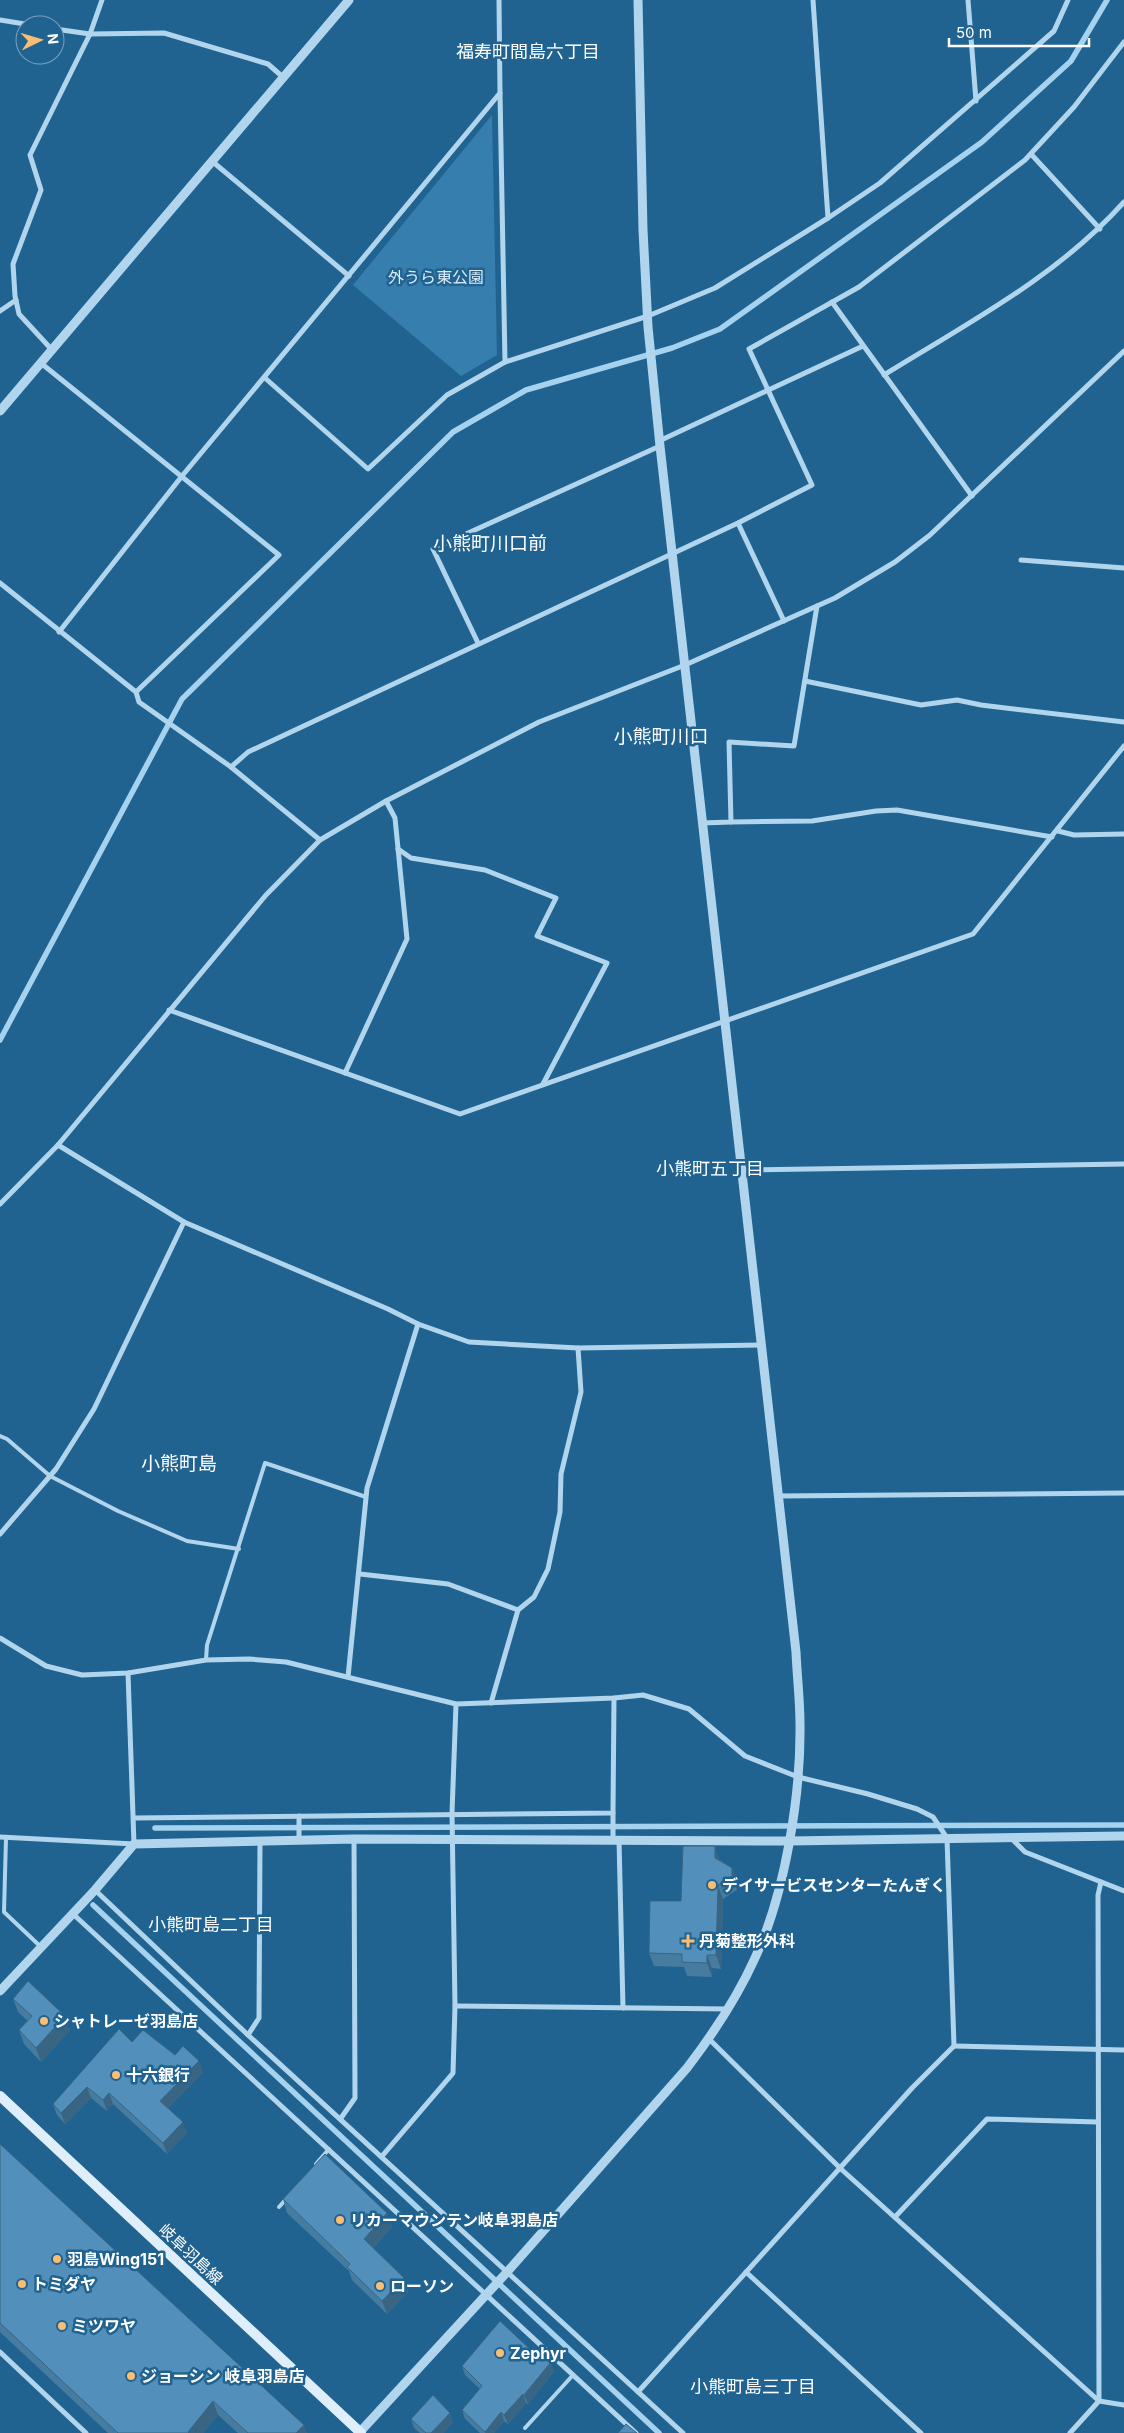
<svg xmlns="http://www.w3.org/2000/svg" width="1124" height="2433" font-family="Inter,'Noto Sans JP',sans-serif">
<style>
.green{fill:#357eae}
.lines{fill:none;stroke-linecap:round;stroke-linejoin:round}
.stream{stroke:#a5d2ee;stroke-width:5.5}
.service{stroke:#b1d5ed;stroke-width:4}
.minor{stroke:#b1d5ed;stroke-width:5}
.tertiary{stroke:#b1d5ed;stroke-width:9}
.secondary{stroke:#deeefa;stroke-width:10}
.wall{fill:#477ca1}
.shaded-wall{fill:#396583}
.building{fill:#5290bb;stroke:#396583}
.poi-dot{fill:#f9be73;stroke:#216390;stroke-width:2}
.labels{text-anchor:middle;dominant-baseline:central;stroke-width:5;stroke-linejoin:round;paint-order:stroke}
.park-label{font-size:16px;fill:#d7ecf9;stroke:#216390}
.poi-label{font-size:16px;font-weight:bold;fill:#fff;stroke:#216390;text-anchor:start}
.street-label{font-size:16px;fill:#fff;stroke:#216390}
.neighbourhood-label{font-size:18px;fill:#fff;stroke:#216390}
.quarter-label{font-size:19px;fill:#fff;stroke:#216390}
</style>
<rect width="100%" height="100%" fill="#216390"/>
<path class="green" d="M492,115L497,355L461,376L353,285Z"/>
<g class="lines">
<g class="stream">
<path d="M0,1040L182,699L453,432L526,390L672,348L720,329L982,142L1071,61L1107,0"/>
<path d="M155,1828L1124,1825"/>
<path d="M93,1905L659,2433"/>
</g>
<g class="service">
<path d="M0,1436L7,1439L50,1476L118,1511L187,1541L239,1549"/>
<path d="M206,1660L207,1645L265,1463L366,1497"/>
<path d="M6,1838L4,1912L41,1947"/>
<path d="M316,2164L329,2149"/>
<path d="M279,2207L287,2198"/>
<path d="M525,2428L573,2375"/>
</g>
<g class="minor">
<path d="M499,0L500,93"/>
<path d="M968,0L976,101"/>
<path d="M0,20L31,25"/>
<path d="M55,29L90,34L164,33L268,64L284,78"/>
<path d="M1031,154L1100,229"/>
<path d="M213,162L349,276"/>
<path d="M828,218L880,183L1054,31L1068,0"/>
<path d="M832,302L972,496"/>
<path d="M0,311L16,300"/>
<path d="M53,351L19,314L15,296L13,264L41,190L30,155L90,34L102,0"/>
<path d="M505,362L648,316L715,288L828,218L813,0"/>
<path d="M42,364L279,555L136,692"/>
<path d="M884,375C968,323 1058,276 1124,202"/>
<path d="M659,441L863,346"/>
<path d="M738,523L784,621"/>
<path d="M1021,560L1124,568"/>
<path d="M0,583L136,692L139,702L231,767L320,840"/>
<path d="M59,632L182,476L500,93L505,362L447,395L368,469L265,378"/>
<path d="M478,643L433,549L660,446"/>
<path d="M805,681L921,705L957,700L981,705L1124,722"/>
<path d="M231,767L248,752L738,523L812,485L749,349L859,287L1025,160L1074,107L1124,42"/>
<path d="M731,822L812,821L876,811L897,810L1052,837"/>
<path d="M702,823L731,822L729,742L794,746L817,606"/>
<path d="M1058,831L1074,835L1124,834"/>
<path d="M398,849L411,858L485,870L556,898L537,936L607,963L543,1084"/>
<path d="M169,1010L460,1114L973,934L1124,746"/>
<path d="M345,1073L407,939L395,818L386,801"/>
<path d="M58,1145L184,1222L388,1309L418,1324L469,1342L578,1348L761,1345"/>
<path d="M741,1170L1124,1164"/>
<path d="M0,1204L58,1145L266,895L320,840L386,801L539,722L685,665L835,598L895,562L930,535L1124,351"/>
<path d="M778,1496L1124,1493"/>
<path d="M0,1534L56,1469L94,1409L184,1222"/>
<path d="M360,1574L448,1584L518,1610"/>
<path d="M0,1638L46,1666L82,1675L128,1673L206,1660L249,1659L286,1662L456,1704L614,1698L643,1695L689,1709L745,1756L798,1777L868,1794L917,1809L933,1817L947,1838L954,2046L912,2088L638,2392"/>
<path d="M348,1677L367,1488L418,1324"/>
<path d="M491,1703L518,1610L534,1597L548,1569L560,1512L561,1474L581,1392L578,1348"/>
<path d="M613,1813V1840"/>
<path d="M134,1818L613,1813L614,1698"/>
<path d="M0,1837L134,1844L128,1673"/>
<path d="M1010,1837L1025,1852L1124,1891"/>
<path d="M299,1840V1816"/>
<path d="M619,1840L623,2008"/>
<path d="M95,1890L248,2035L683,2433"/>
<path d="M73,1914L636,2433"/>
<path d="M455,2006L729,2009"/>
<path d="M248,2035L259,2018L260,1841"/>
<path d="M709,2039L841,2169L1099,2401L1124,2405"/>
<path d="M954,2046L1124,2050"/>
<path d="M341,2118L355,2098L354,1839"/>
<path d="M382,2156L453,2073L455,2006L452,1813L456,1704"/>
<path d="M895,2217L987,2119L1098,2122"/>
<path d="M746,2272L921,2433"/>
<path d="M0,2352L86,2433"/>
<path d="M1070,2433L1099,2401L1098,1895L1101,1882"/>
</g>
<g class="tertiary">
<path d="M0,411L349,0"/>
<path d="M0,1991L95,1890L134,1844L354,1839L789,1841L1124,1836"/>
<path d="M359,2433L508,2271L687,2068C713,2034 737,1998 755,1958C785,1894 801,1795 800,1724C800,1700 797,1676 796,1652L660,446L648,327L643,230L638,0"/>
</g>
<path class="secondary" d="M0,2096L361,2433"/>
</g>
<g class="wall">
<path d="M720,1860L732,1868L737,1881V1890L723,1899L721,1969L712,1968V1977L687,1976L684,1967L654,1966L649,1953L681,1901Z"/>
<path d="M13,1999L70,2030L41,2062L24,2044L19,2030L28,2021L18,2012Z"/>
<path d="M132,2042L203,2072L168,2108L187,2133L167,2154L113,2104L107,2111L91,2098L65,2124L57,2115L53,2104Z"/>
<path d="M0,2144L307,2433H238L218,2415L203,2433H108L0,2332Z"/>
<path d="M283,2199L387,2213L392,2227L373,2248L404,2278L408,2292L387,2314L352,2280L349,2271L287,2213Z"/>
<path d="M533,2352L554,2371L528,2404L526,2403L508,2424L504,2421L494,2433H480L465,2419L462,2410L480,2389L465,2375L462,2366Z"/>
<path d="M450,2413L453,2422L443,2433H420L414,2428L411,2419Z"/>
</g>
<g class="shaded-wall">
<path d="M715,1846L720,1860L719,1871L715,1858Z"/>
<path d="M732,1868L737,1881V1890L732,1876Z"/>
<path d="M718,1885L723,1899L721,1969L716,1955Z"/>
<path d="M707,1955L712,1968V1977L707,1963Z"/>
<path d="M65,2016L70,2030L41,2062L36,2048Z"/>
<path d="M199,2061L203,2072L164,2112L160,2101Z"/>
<path d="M87,2087L91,2098L65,2124L61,2113Z"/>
<path d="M109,2093L113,2104L107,2111L103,2100Z"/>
<path d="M183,2122L187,2133L167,2154L163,2143Z"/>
<path d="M387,2213L392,2227L369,2252L364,2239Z"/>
<path d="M404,2278L408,2292L387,2314L382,2301Z"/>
<path d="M551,2362L554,2371L528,2404L524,2395Z"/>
<path d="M523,2394L526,2403L508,2424L504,2415Z"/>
<path d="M213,2401L218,2415L203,2433H188V2432Z"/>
<path d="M501,2412L504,2421L494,2433H485V2432Z"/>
<path d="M450,2413L453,2422L443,2433H431Z"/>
<path d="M304,2425L307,2433H296Z"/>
</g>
<g class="building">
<path d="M683,1846H715V1858L732,1868V1876L718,1885L716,1955H707V1963L682,1962V1954L649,1953L650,1901H681Z"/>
<path d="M28,1981L65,2016L36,2048L19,2030L32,2016L13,1999Z"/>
<path d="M119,2029L132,2042L143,2030L175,2055L183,2046L199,2061L160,2101L183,2122L163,2143L109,2093L103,2100L87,2087L61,2113L53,2104Z"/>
<path d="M0,2144L304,2425L296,2433H248L213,2401L188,2432L189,2433H118L0,2323Z"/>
<path d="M325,2154L387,2213L364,2239L404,2278L382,2301L347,2267L350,2264L283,2199Z"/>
<path d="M500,2321L533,2352L535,2349L551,2362L524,2395L523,2394L504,2415L501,2412L485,2432L462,2410L482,2386L462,2366Z"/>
<path d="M433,2395L450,2413L431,2433H426L411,2419Z"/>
<path d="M626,2424L637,2433H618Z"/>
</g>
<g class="poi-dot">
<circle cx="712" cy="1885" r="5"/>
<path d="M685.5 1933.5h5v5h5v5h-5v5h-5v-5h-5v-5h5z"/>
<circle cx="44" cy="2021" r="5"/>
<circle cx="116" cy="2075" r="5"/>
<circle cx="340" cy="2220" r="5"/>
<circle cx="57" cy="2259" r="5"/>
<circle cx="22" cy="2284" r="5"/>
<circle cx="380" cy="2286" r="5"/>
<circle cx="62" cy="2326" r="5"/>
<circle cx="500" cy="2353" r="5"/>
<circle cx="131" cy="2376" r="5"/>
</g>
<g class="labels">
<g class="park-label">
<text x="436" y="277">外うら東公園</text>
</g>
<g class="poi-label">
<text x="722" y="1885">デイサービスセンターたんぎく</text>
<text x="699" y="1941">丹菊整形外科</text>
<text x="54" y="2021">シャトレーゼ羽島店</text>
<text x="126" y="2075">十六銀行</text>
<text x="350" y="2220">リカーマウンテン岐阜羽島店</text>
<text x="67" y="2259">羽島Wing151</text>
<text x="32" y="2284">トミダヤ</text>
<text x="390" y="2286">ローソン</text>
<text x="72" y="2326">ミツワヤ</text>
<text x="510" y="2353">Zephyr</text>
<text x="141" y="2376">ジョーシン 岐阜羽島店</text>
</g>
<g class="street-label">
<text transform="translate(191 2254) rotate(43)">岐阜羽島線</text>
</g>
<g class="neighbourhood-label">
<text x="528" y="51">福寿町間島六丁目</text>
<text x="710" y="1168">小熊町五丁目</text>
<text x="211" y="1924">小熊町島二丁目</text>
<text x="753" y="2386">小熊町島三丁目</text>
</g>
<g class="quarter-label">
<text x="490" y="543">小熊町川口前</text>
<text x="661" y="736">小熊町川口</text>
<text x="179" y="1463">小熊町島</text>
</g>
</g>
<g transform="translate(40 40) rotate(85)"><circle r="24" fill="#216390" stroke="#7aa1bc"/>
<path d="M0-4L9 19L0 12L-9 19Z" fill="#f9be73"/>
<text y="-8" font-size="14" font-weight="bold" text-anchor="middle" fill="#ffffff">N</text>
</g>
<path d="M949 38v8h140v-8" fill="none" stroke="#ffffff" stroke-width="2.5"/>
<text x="956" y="38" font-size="15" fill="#ffffff" stroke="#216390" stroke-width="4" paint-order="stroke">50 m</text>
</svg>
